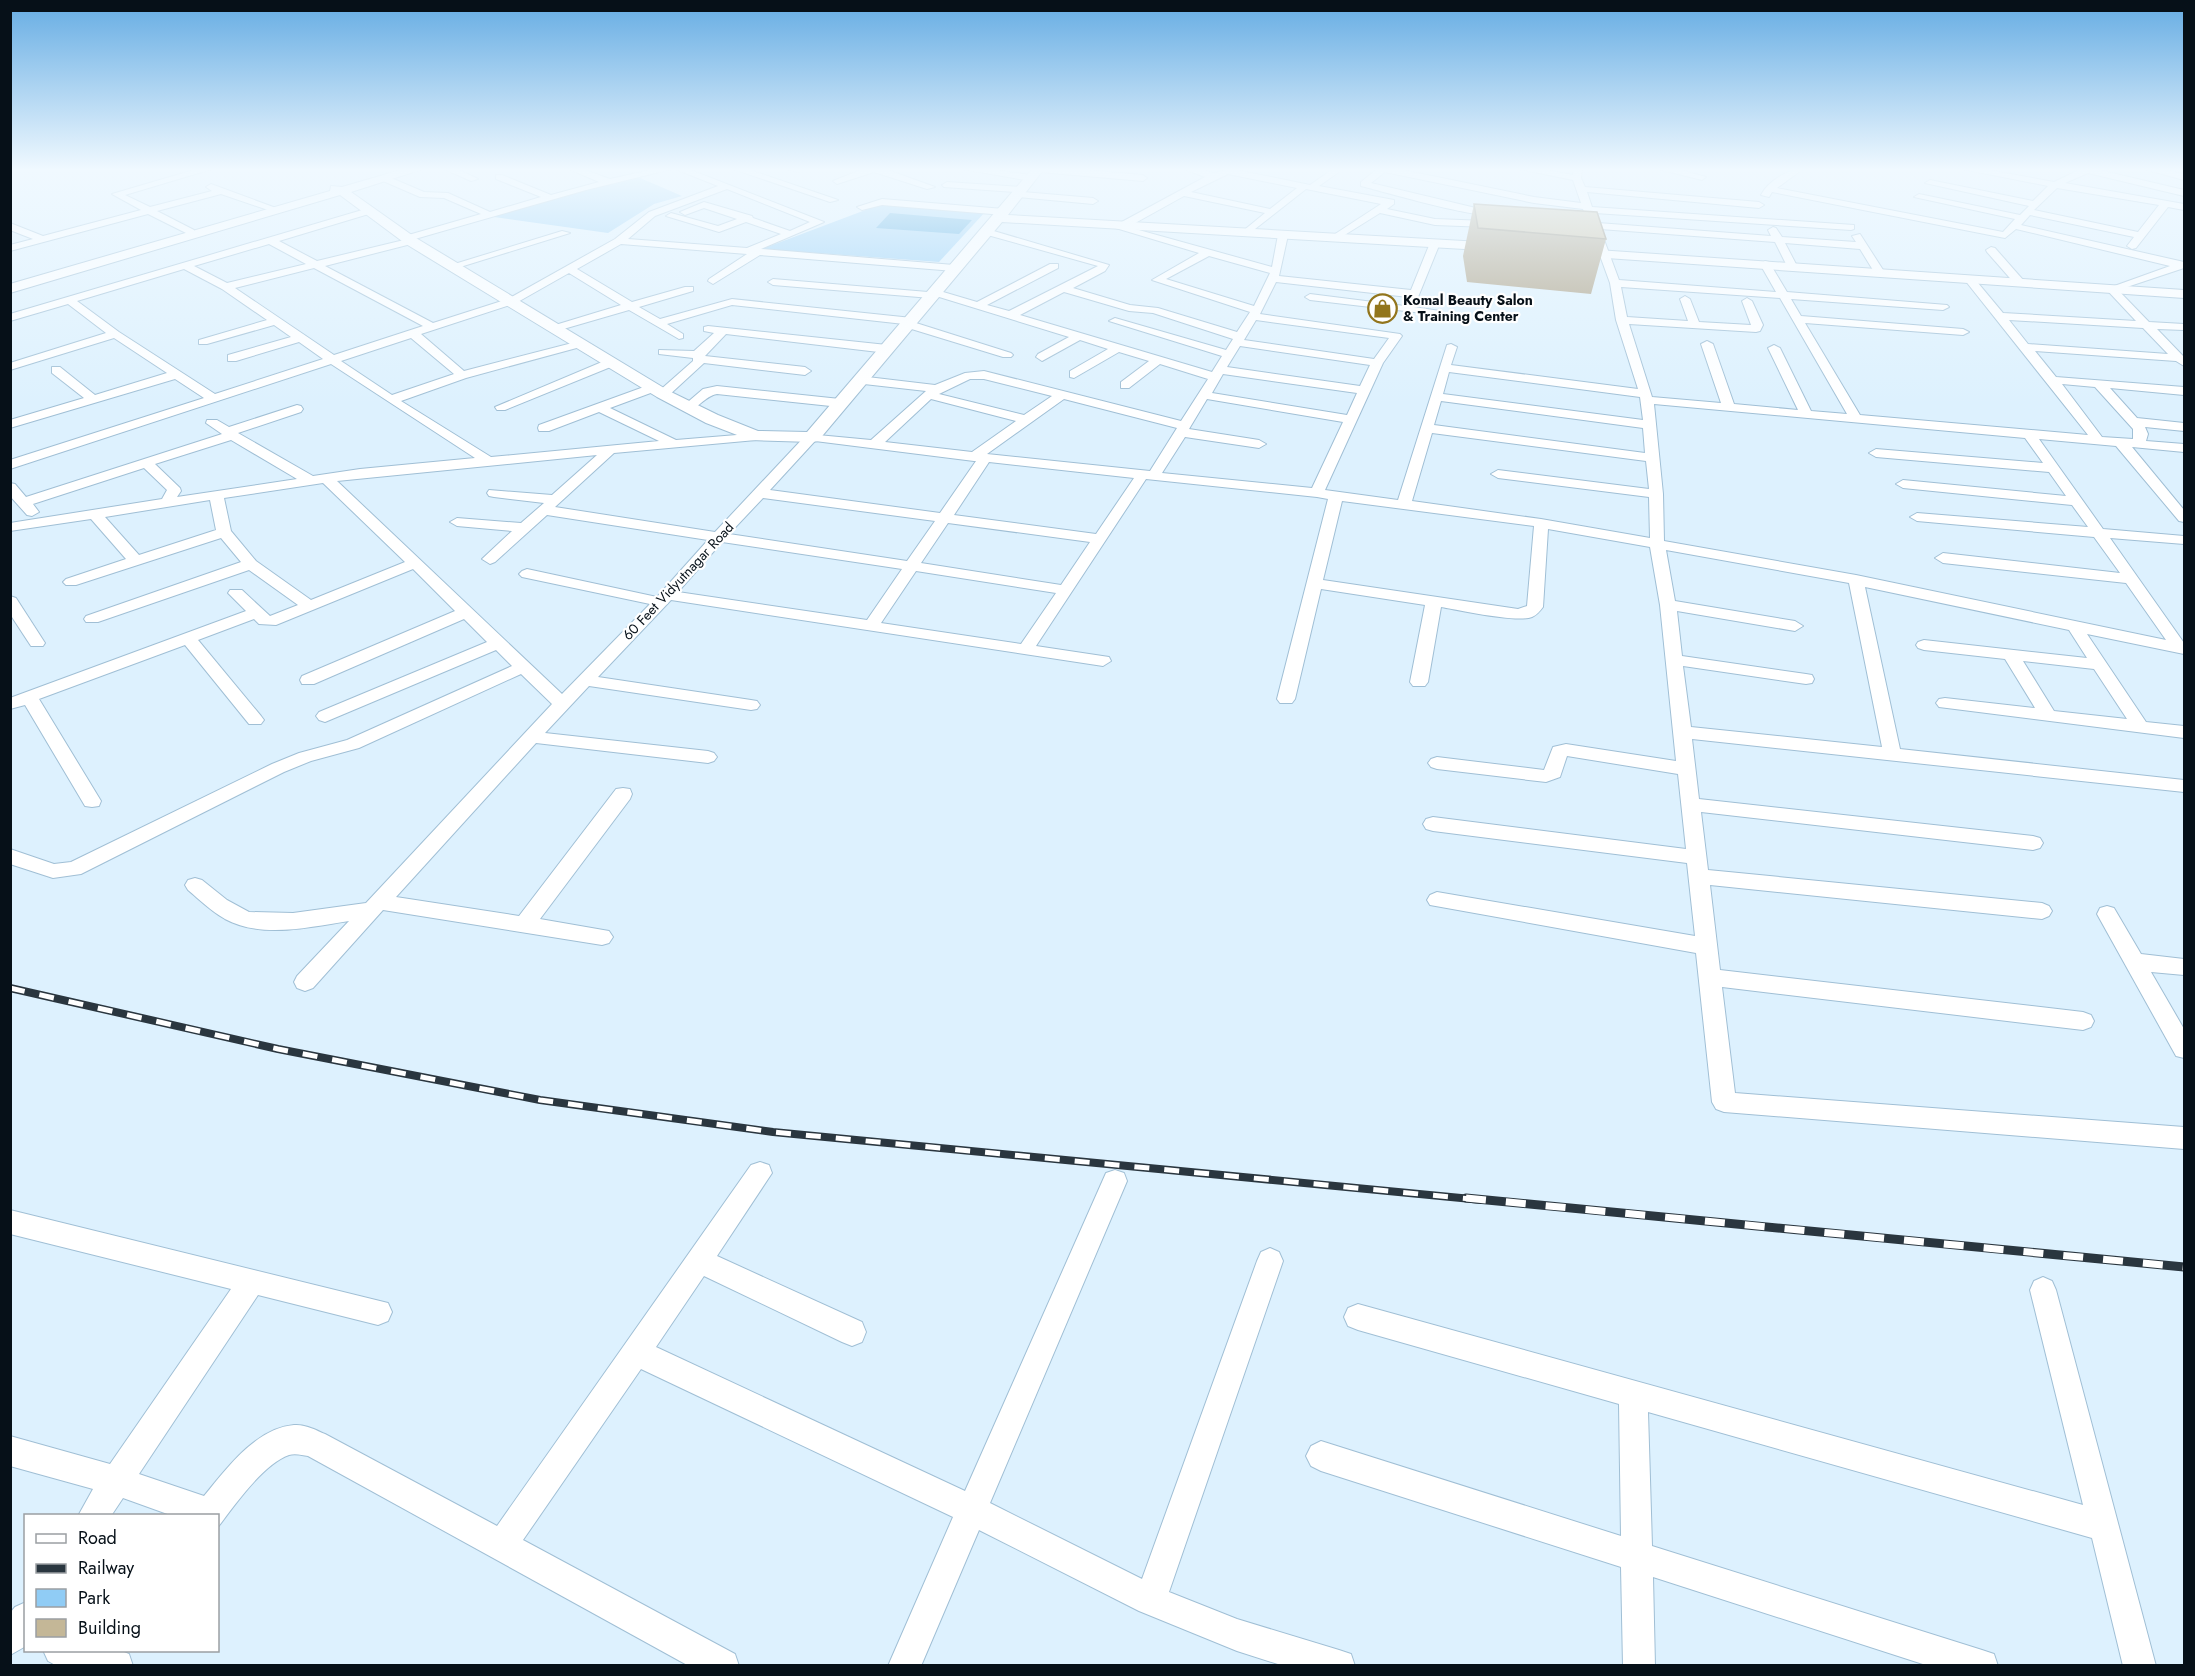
<svg xmlns="http://www.w3.org/2000/svg" width="2195" height="1676" font-family="Jost,sans-serif">
<style>
.green{fill:#90ccf5}
.water{fill:#40a1dc}
.lines{fill:none;stroke-linecap:round;stroke-linejoin:round}
.minor-casing{stroke:#a0bfd5;stroke-width:2}
.tertiary-casing{stroke:#a0bfd5;stroke-width:2}
.minor{fill:#fff;fill-rule:evenodd}
.tertiary{fill:#fff;fill-rule:evenodd}
.rail-far1-casing{stroke:#2a363f;stroke-width:8}
.rail-casing{stroke:#2a363f;stroke-width:9}
.rail-far1{stroke:#fff;stroke-width:5;stroke-dasharray:15;stroke-linecap:butt}
.rail{stroke:#fff;stroke-width:7;stroke-dasharray:20;stroke-linecap:butt}
.wall{fill:#a99d82}
.building{fill:#c4b797;stroke:#89806a;stroke-width:1.5}
.labels{text-anchor:middle;dominant-baseline:central;stroke-width:4.5;stroke-linejoin:round;paint-order:stroke}
.far-poi-label{font-size:14px;font-weight:bold;fill:#061018;stroke:#fff;text-anchor:start}
.far-street-label{font-size:14px;fill:#061018;stroke:#fff}
</style>
<rect width="100%" height="100%" fill="#ddf1fe"/>
<g class="green">
<path d="M638,177L682,196L654,204L608,233L487,216Z"/>
<path d="M884,203L986,211L939,262L762,249Z"/>
</g>
<path class="water" d="M890,213L972,220L959,234L876,228Z"/>
<g class="lines">
<defs>
<g id="minor">
<path d="M197,169H212L125,195L150,207L212,191L206,187L211,184L276,208L268,210L221,194L157,211L194,230V234H188L148,214L10,251V245L33,239L10,230V223L43,236L141,210L112,194Z"/>
<path d="M444,169H457L478,179L471,181Z"/>
<path d="M569,169H582L610,179L655,169H672L586,190L415,239V243L325,266L433,323L508,299L615,239L649,212L718,186L675,169H688L824,222L761,249L954,265L959,268L954,271L760,255L713,284L708,281L709,279L747,254L621,244L577,269L632,302L685,287H693V291L639,307L660,319L732,299L912,318L918,321L916,323L1011,353L1013,355L1011,357H1003L905,327L904,324L732,305L667,324L683,334V338L679,339L629,310L560,330H552V326L621,305L569,273L516,303L421,334L464,371L580,341L586,344L584,346L466,378L401,401L491,457L659,441L599,412L549,431H539L538,428L539,425L652,384L658,388L656,391L610,408L676,440L761,433L763,436L756,440L614,453L555,507L715,532L807,434L871,440L926,391L855,383V377L859,376L935,385L965,373L984,371L1181,421L1208,379L1160,364L1129,388H1121V382L1149,361L1119,352L1074,378L1070,377V371L1108,349L1080,340L1042,361L1036,357L1038,354L1069,337L936,296L931,298L773,285L768,282L773,279L928,292L933,289L977,302L1050,264H1058V268L987,305L1009,311L1098,266L984,234V230L987,229L1109,265L1105,271L1073,288L1130,305L1158,308L1237,332L1250,312L1152,280L1199,253L1109,226L1114,223L1118,224L1205,177L1184,169H1199L1213,173L1232,169L1310,185L1333,169H1343L1319,186L1394,200V204L1387,209L1435,219L1487,221L1492,224L1487,227L1435,225L1380,213L1335,241L1330,238L1332,236L1381,204L1306,189L1246,236L1241,233L1243,231L1265,213L1184,196L1128,227L1272,267L1278,235L1283,232L1288,235L1279,276L1411,290L1430,243L1439,241L1440,243L1414,307L1440,311V315L1310,300L1305,297L1310,294L1405,306L1408,297L1276,282L1260,314L1400,334L1402,336L1383,363L1325,490L1398,500L1447,345L1451,344L1457,347L1451,365L1638,389L1616,320L1610,283L1583,209L1534,203L1385,172L1371,183L1501,214C1489,223 1382,191 1361,186V182L1377,169H1398L1534,197L1581,203L1573,180L1519,169H1541L1573,175L1574,169H1582L1581,178L1585,187L1759,202L1764,205L1759,208L1587,192L1592,207L1854,225V229L1851,230L1595,213L1598,223L1771,236L1768,230L1773,227L1776,228L1782,237L1856,242L1852,236L1860,234L1885,273L1884,275H1876L1860,249L1785,243L1797,266L1792,269L1787,266L1775,242L1600,229L1619,280L1776,292L1760,264L1765,261L1769,262L1787,292L1947,305L1949,307L1943,310L1791,299L1801,316L1963,329L1969,332L1963,335L1805,323L1860,415L2088,435L1964,279L1973,277L2003,313L2136,321L2106,289L2170,266L2016,229L2005,238L1772,192L1769,197L1761,195C1768,181 1788,169 1803,169L1777,188L2003,232L2015,219L1914,197L1919,194L2020,215L2029,206L1925,183L1930,180L2033,201L2048,186L1962,169H1983L2054,182L2081,169H2095L2184,190V196L2088,173L2065,183L2184,204V210L2168,207L2136,248L2132,249L2127,246L2134,237L2030,215L2021,225L2184,262V268L2118,290L2149,322L2184,324V330L2157,329L2184,357V366L2176,361L2035,351L2056,377L2184,387V395L2110,388L2137,418L2184,423V431L2145,427L2148,434L2146,441L2184,444V452L2132,447L2184,510V522L2179,521L2116,446L2039,439L2103,529L2184,536V544L2110,538L2184,643V654L2087,634L2146,722L2184,726V738L1939,707L1936,703L1939,699L1945,698L2035,708L2005,659L1924,650L1918,648L1916,645L1918,642L1924,640L2087,658L2069,630L1865,587L1900,749L2184,780V792L1692,739L1699,799L2033,836L2040,838L2043,843L2040,848L2033,850L1701,812L1708,870L2042,903L2049,906L2052,911L2049,916L2042,919L1710,885L1720,970L2083,1012L2091,1015L2094,1021L2091,1027L2083,1030L1722,987L1735,1093L2184,1127V1149L1724,1112L1716,1109L1712,1102L1696,953L1430,905L1427,900L1430,895L1437,892L1695,936L1687,863L1433,831L1426,829L1423,824L1426,819L1433,817L1686,849L1678,774L1567,756L1560,777L1546,782L1437,769L1431,767L1428,763L1431,759L1437,757L1544,770L1553,747L1566,744L1676,761L1660,605L1650,547L1548,529L1543,607C1540,611 1537,615 1532,617C1517,623 1459,610 1441,607L1428,682L1425,686H1413L1410,682L1425,605L1321,589L1295,699L1292,703H1280L1277,699L1328,499L1317,497L1146,479L1036,646L1109,657L1111,661L1103,666L671,600L598,677L751,700L757,701L760,705L757,709L751,710L589,686L545,733L708,751L714,753L717,757L714,761L708,763L536,743L396,897L519,916L616,789L623,788L630,789L632,794L630,799L540,919L609,931L613,937L609,943L602,945L383,910L313,988L305,991L297,988L294,982L297,976L349,921C309,927 262,939 225,919C211,911 200,900 188,890L185,885L188,880L195,878L202,880L227,900L249,912L293,913L366,903L552,704L521,674L359,748L311,761L284,772L81,874L53,878L10,864V849L54,864L71,862L272,764L299,753L347,740L512,666L496,650L325,722L319,720L316,716L319,712L487,642L464,619L314,684H302L300,680L302,676L455,611L413,569L276,625L259,624L254,619L198,640L261,716L264,720L261,724H249L185,645L39,699L101,801L99,806L92,807L85,806L25,705L10,709V698L246,611L228,593L230,590H242L270,616L298,605L249,570L98,622H86L84,619L86,616L241,562L221,538L76,585H66L63,582L66,579L126,559L91,519L10,531V523L162,499L167,490L144,468L33,504L39,512L32,516L27,515L10,496V483L15,484L26,497L222,434L206,423L207,420H217L229,427L297,405L301,406L303,409L301,412L238,433L313,476L360,469L475,458L331,364L10,469V460L204,398L175,379L10,428V420L84,398L52,373V367H60L95,395L167,373L114,338L10,370V363L106,333L68,304L10,321V314L369,208L372,209V213L279,241L317,261L404,240L405,236L481,214L444,198L420,197L383,181V177H389L424,192L448,193L490,212L541,197L496,179V175H502L551,195L599,182ZM1228,174L1297,188L1270,209L1191,192ZM2057,188L2159,205L2138,232L2034,210ZM727,189L810,222L790,231L753,218L752,216L704,202L680,212L685,215L704,208L737,219L718,226L671,213L666,216L719,232L746,222L781,234L747,248L628,239L655,216ZM269,244L306,264L227,283L194,266ZM1209,256L1270,273L1254,306L1166,279ZM314,268L423,326L334,355L235,288ZM184,269L222,289L267,320L199,340V344H207L274,325L291,337L228,355V361H236L299,342L323,359L215,394L119,332L77,301ZM1621,287L1780,298L1847,414L1811,411L1780,348L1774,345L1768,348L1798,410L1734,404L1713,344L1707,341L1701,344L1721,403L1652,397L1629,324L1756,332L1760,331L1763,325L1752,301L1747,298L1742,301L1751,325L1699,322L1690,299L1685,296L1680,299L1688,321L1627,317ZM1064,292L1129,311L1153,313L1233,339L1226,350L1115,318L1109,321L1222,356L1212,372L1020,315ZM1256,320L1389,338L1374,359L1244,340ZM2009,320L2143,328L2168,354L2028,344ZM411,338L454,374L392,395L341,361ZM1240,346L1370,365L1360,386L1227,367ZM1449,372L1640,397L1643,420L1443,394ZM1223,374L1357,393L1347,415L1212,393ZM970,379H984L1052,396L1024,415L939,394ZM2062,384L2095,387L2133,429V439L2102,437ZM931,399L1016,421L972,452L885,442ZM1064,399L1177,428L1150,471L987,454ZM1207,399L1343,422L1312,488L1162,473L1185,437L1259,448L1266,444L1259,440L1189,429ZM1441,401L1643,428L1645,453L1434,425ZM1654,404L2025,438L2043,463L1876,449L1869,453L1876,457L2049,472L2066,496L1903,480L1896,484L1903,488L2072,505L2088,527L1917,513L1910,517L1917,521L2094,537L2120,573L1943,553L1935,558L1943,563L2126,583L2166,640L1856,575L1664,541L1663,494ZM1432,433L1646,461L1649,489L1498,470L1491,474L1498,478L1649,497L1650,538L1541,519L1412,501ZM231,440L297,479L177,497L181,491L180,488L155,464ZM815,441L974,461H976L940,513L770,490ZM597,455L552,495L489,490L487,493L489,496L494,497L544,503L521,523L457,518L450,522L457,526L512,531L482,559L490,564L495,562L547,515L708,540L657,597L527,569L522,571L519,574L522,577L650,604L562,694L337,481ZM989,462L1134,478L1096,534L954,515ZM323,483L405,562L311,600L256,561L231,531L224,498ZM763,498L935,521L907,561L729,534ZM210,500L216,530L139,555L105,517ZM1342,501L1534,526L1527,606L1518,609L1323,580ZM948,523L1090,542L1061,585L921,563ZM722,542L902,569L867,620L678,592ZM1666,550L1849,583L1882,747L1691,727L1683,666L1806,684L1812,683L1814,679L1812,675L1806,674L1682,656L1677,611L1795,631L1803,626L1795,621L1675,601ZM916,571L1056,593L1021,644L881,623ZM2023,661L2094,669L2127,719L2054,711Z"/>
<path d="M733,169H747L838,200L830,202Z"/>
<path d="M786,169H803L799,172Z"/>
<path d="M863,169H885L935,187L927,189L874,172L837,184L833,181Z"/>
<path d="M962,169H987L1031,175L1035,178L1031,181Z"/>
<path d="M1036,169H1074L1143,175L1147,178L1143,181L1040,172Z"/>
<path d="M1658,169H1677L1706,177L1702,180Z"/>
<path d="M2144,169H2161L2184,174V180Z"/>
<path d="M947,182L1020,187L1023,188V192L1093,198L1098,201L1093,204L1018,197L1015,196V192L944,187L942,185Z"/>
<path d="M882,199L1004,209L1009,212L1004,215L882,205L862,210L857,207Z"/>
<path d="M562,231L570,233L457,268L448,266Z"/>
<path d="M1991,247L1995,248L2024,281V285H2016L1987,252L1986,250Z"/>
<path d="M708,326L887,345L893,349L887,353L726,334L705,356L805,367L811,371L805,375L704,363L667,397H659L657,394L659,391L693,361V358L659,354V350L694,351L714,333L704,331V327Z"/>
<path d="M609,359L615,363L613,366L505,410H497L495,407Z"/>
<path d="M717,386L840,399L846,403L840,407L717,394C704,396 697,412 684,410L682,407L703,389Z"/>
<path d="M10,596L16,598L45,643L43,646H31L29,643L10,614Z"/>
<path d="M2107,906L2114,908L2141,954L2184,959V975L2151,972L2184,1029V1058L2176,1056L2097,914L2100,908Z"/>
<path d="M760,1162L769,1165L772,1173L717,1256L862,1322L866,1332L862,1342L852,1346L842,1342L704,1276L656,1347L965,1491L1106,1173L1115,1170L1124,1173L1127,1181L990,1503L1142,1579L1257,1261L1261,1252L1270,1248L1279,1252L1283,1261L1169,1592L1237,1619L1339,1650L1351,1654L1355,1666H1284L1237,1651L1139,1611L979,1530L921,1666H888L953,1517L641,1369L523,1540L735,1654L739,1666H689L308,1456C302,1455 295,1453 289,1455C263,1464 234,1506 218,1527V1516H173L123,1498L111,1516H78L93,1489L10,1466V1436L110,1464L231,1289L10,1234V1210L388,1303L392,1312L388,1321L378,1325L258,1295L139,1474L204,1496C226,1469 256,1428 294,1425C305,1424 316,1430 325,1434L497,1526L751,1165Z"/>
<path d="M2043,1277L2052,1281L2056,1290L2156,1666H2123L2092,1538L1648,1412L1652,1546L1982,1650L1994,1654L1998,1666H1929L1653,1577L1655,1666H1623L1621,1567L1321,1471L1311,1466L1306,1456L1311,1446L1321,1441L1621,1536L1619,1404L1358,1330L1348,1326L1344,1317L1348,1308L1358,1304L2083,1505L2030,1290L2034,1281Z"/>
<path d="M26,1602V1646L12,1654L10,1613L15,1607Z"/>
<path d="M43,1650H119L129,1654L133,1666H57L48,1661Z"/>
</g>
<g id="tertiary">
<path d="M404,169H423L351,192L416,238L669,391L718,415L758,431L807,432L1032,169H1044L1008,215L1499,243L1506,247L1499,251L1002,222L818,441L812,442L750,440L706,423L657,397L406,244L340,195L10,293V284L330,191L331,186L342,187Z"/>
<path d="M1568,248L2184,290V298L1563,255L1561,252L1563,249Z"/>
</g>
</defs>
<use href="#minor" class="minor-casing"/>
<use href="#tertiary" class="tertiary-casing"/>
<use href="#minor" class="minor"/>
<use href="#tertiary" class="tertiary"/>
<defs>
<path id="rail-far1" d="M10,988L278,1049L540,1100L773,1132L1482,1200"/>
<path id="rail" d="M1466,1198L2184,1267"/>
</defs>
<use href="#rail-far1" class="rail-far1-casing"/>
<use href="#rail" class="rail-casing"/>
<use href="#rail-far1" class="rail-far1"/>
<use href="#rail" class="rail"/>
</g>
<path class="wall" d="M1474,204L1606,239L1591,294L1467,282L1463,256Z"/>
<path class="building" d="M1474,204L1597,212L1606,239L1478,228Z"/>
<linearGradient id="sky" x2="0" y2="1"><stop stop-color="#65ace3"/><stop offset="0.42" stop-color="#f0f9ff"/><stop offset="1" stop-color="#f0f9ff" stop-opacity="0"/></linearGradient>
<rect width="2195" height="404" fill="url(#sky)"/>
<defs>
<symbol id="shop-ring" viewBox="-11 -11 22 22"><circle r="9.5" fill="#fff" stroke="#92751c" stroke-width="1.5"/><path d="M-5-2.5h2.3a2.7 3.5 0 0 1 5.4 0H5L5.5 6h-11ZM-1.5-2.5h3a1.5 2.3 0 0 0-3 0Z" fill="#92751c"/></symbol>
</defs>
<g fill-rule="evenodd">
<use href="#shop-ring" x="1366" y="292" width="33" height="33"/>
</g>
<g class="labels">
<g class="far-poi-label">
<text x="1403" y="300">Komal Beauty Salon<tspan x="1403" dy="16">&amp; Training Center</tspan></text>
</g>
<g class="far-street-label">
<text transform="translate(678 581) rotate(-47)">60 Feet Vidyutnagar Road</text>
</g>
</g>
<rect width="2195" height="1676" fill="none" stroke="#061018" stroke-width="24"/>
<rect x="24" y="1514" width="195" height="138" fill="#ffffff" stroke="#9b9fa3" stroke-width="1.5"/>
<rect x="36" y="1534" width="30" height="9" fill="#ffffff" stroke="#9b9fa3" stroke-width="1.5"/>
<text x="78" y="1544" font-size="18" fill="#061018">Road</text>
<rect x="36" y="1564" width="30" height="9" fill="#2a363f" stroke="#9b9fa3" stroke-width="1.5"/>
<text x="78" y="1574" font-size="18" fill="#061018">Railway</text>
<rect x="36" y="1589" width="30" height="18" fill="#90ccf5" stroke="#9b9fa3" stroke-width="1.5"/>
<text x="78" y="1604" font-size="18" fill="#061018">Park</text>
<rect x="36" y="1619" width="30" height="18" fill="#c4b797" stroke="#9b9fa3" stroke-width="1.5"/>
<text x="78" y="1634" font-size="18" fill="#061018">Building</text>
</svg>
